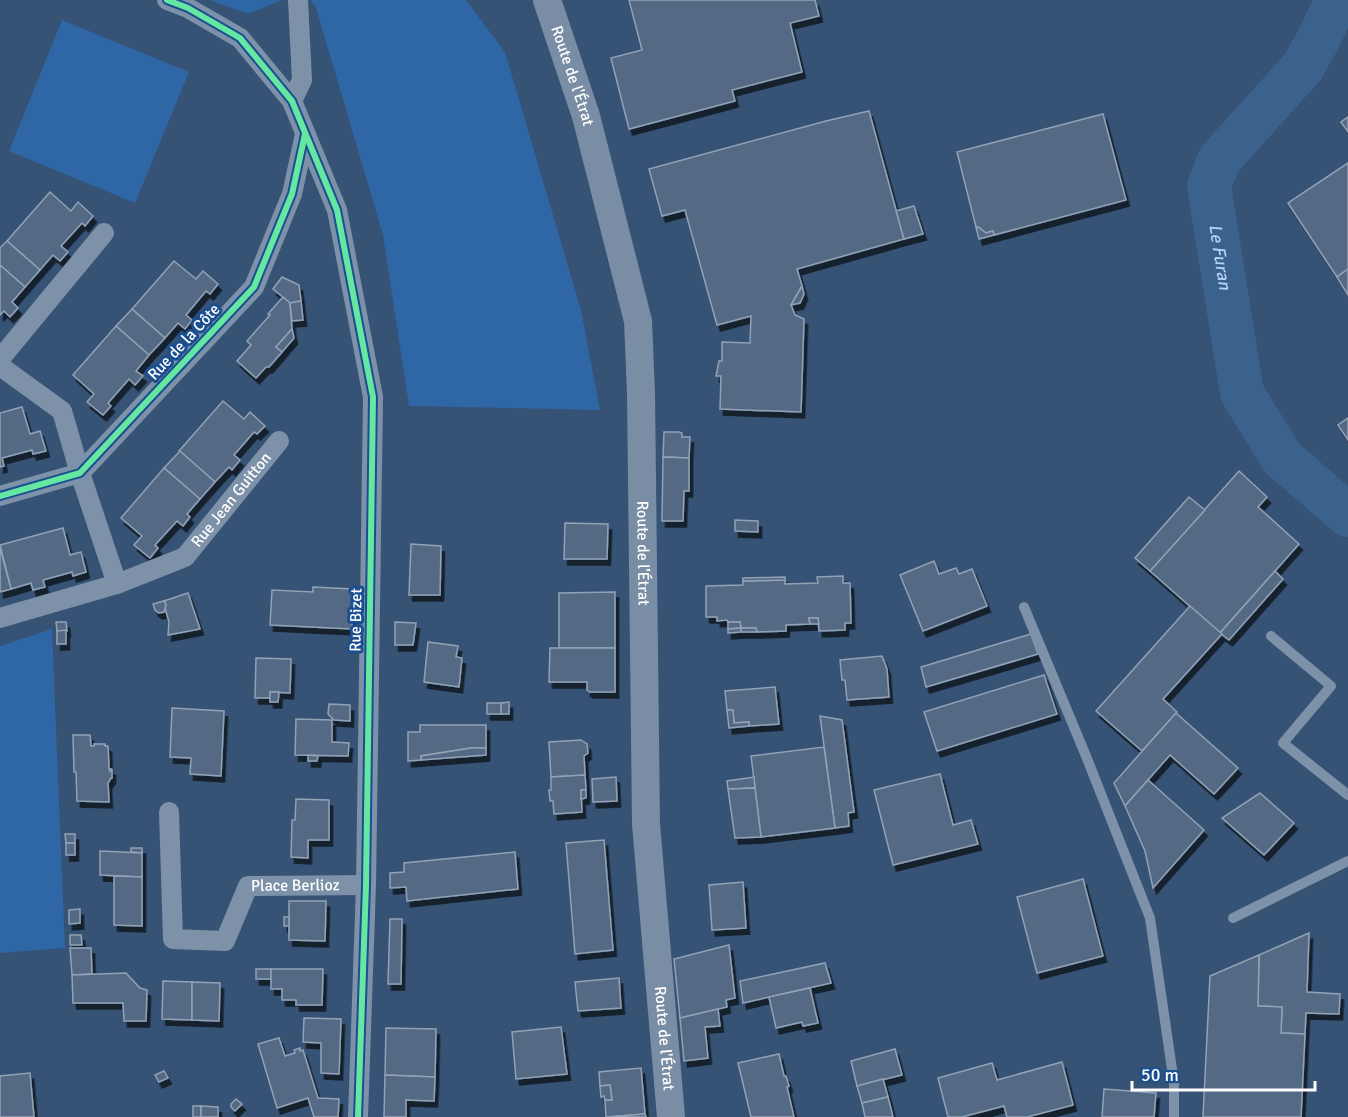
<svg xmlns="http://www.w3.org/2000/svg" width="1348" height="1117" font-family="Signika,sans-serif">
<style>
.green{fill:#2f66a5}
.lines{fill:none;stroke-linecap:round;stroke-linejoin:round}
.river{stroke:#3b618d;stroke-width:44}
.building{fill:#526984;stroke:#92a2b6;stroke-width:1.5;filter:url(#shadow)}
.lane{stroke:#7d92a8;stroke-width:10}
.street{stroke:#7d92a8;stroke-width:20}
.secondary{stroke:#798da4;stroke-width:28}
.cycleway-casing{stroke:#1b4f8f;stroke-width:10}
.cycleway{stroke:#66e7a1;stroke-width:6}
.labels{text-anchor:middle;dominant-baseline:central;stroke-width:6;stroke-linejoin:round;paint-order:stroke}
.street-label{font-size:16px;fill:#fff;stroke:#1b4f8f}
.water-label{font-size:18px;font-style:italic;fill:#b5d3f5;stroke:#1b4f8f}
</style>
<defs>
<filter id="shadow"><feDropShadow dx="3.5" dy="6" stdDeviation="0" flood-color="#0009"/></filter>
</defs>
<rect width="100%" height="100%" fill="#365274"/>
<g class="green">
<path d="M210,0H282L248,14Z"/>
<path d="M311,0H466L505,52L581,310L600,410L409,406L383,235L316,8Z"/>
<path d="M62,20L189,72L135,203L9,151Z"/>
<path d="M52,629L65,948L0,953V646Z"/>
</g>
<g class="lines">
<path class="river" id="s1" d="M1337,0L1317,42L1302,68L1219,160L1209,186L1242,393L1282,458L1348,515"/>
</g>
<g class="building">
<path d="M629,0H815L819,16L790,23L802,72L732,90L735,101L629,129L611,58L642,50Z"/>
<path d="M869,111L904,239L797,269L802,286L791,305L795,315L804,319L801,412L720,409L721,376H716L719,361H722V342L750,343L751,316L717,325L685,210L662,216L649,169L826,121Z"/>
<path d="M1103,114L1126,200L994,235L993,231L986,233L978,227H976L957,152Z"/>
<path d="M1348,117V132L1341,122Z"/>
<path d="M1348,163V269L1337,277L1288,203Z"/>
<path d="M50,192L71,211L78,202L93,216L85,226L82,223L61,246L68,252L60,261L53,255L40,270L7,241Z"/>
<path d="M914,206L923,234L904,239L896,211Z"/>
<path d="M976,227H978L986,233L993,231L994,235L979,239Z"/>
<path d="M7,241L40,270L25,287L0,265V248Z"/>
<path d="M174,261L196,279L203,271L218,284L210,294L206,291L186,315L192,320L185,329L178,323L165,338L132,309Z"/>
<path d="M0,265L25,287L12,302L18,308L10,317L4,311L0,315Z"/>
<path d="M1348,269V295L1337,277Z"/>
<path d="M282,277L299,285L301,301L290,303L273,289Z"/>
<path d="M802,286L804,294L800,303L791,305Z"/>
<path d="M283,297L290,303L292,329L276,347L282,352L269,367H266L256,378L237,361L251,345L247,341L270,315L268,314Z"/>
<path d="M301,301L303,320L292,321L290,303Z"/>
<path d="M132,309L165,338L149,355L116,326Z"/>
<path d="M116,326L149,355L136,371L143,376L135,385L129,379L108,403L111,406L103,415L87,402L94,394L73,375Z"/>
<path d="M292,329L294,338L282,352L276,347Z"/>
<path d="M223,401L244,419L250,412L265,426L257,434L254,432L234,455L240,460L232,470L229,467L215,482L179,451Z"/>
<path d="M22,407L30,434L40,431L46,451L33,454L32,450L2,458L4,466L0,467V413Z"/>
<path d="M1348,418V440L1338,425Z"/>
<path d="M664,432H679L682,433V437H690L689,458L663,457Z"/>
<path d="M180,451L215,482L200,499L164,468Z"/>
<path d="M663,457L689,458V491H684L683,521H662Z"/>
<path d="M164,468L200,499L187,514L190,517L183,526L177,521L155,545L158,548L150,558L134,545L142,536L121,518Z"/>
<path d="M1239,471L1267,497L1258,507L1299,544L1220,633L1150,571Z"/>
<path d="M1189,497L1205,510L1150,571L1135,558Z"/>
<path d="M735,520L758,521V532L735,531Z"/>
<path d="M565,523L608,524L607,559H564Z"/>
<path d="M63,528L70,555L81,552L86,572L73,576L72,572L43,580L45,587L33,590L31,583L11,589L0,545Z"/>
<path d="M411,544L441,546L440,595H409Z"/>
<path d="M0,548L11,589L0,592Z"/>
<path d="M934,561L939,574L956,568L959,574L972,569L987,606L923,631L900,575Z"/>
<path d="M1275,571L1283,579L1229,640L1220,633Z"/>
<path d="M843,576V583H850L851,623H845V630L819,631L818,618H809L810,624L786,625V631L757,632L756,628H741L740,622H728L727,620L717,621V617H706V586L743,585V581L785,580V584L818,583L817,577Z"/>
<path d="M785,577V580L743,581V578Z"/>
<path d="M313,587L353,589L352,629L270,625L272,590L313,592Z"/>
<path d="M615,592V648H559V593Z"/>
<path d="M188,593L200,629L168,635L169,622L165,608L166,605L164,601Z"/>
<path d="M164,601L166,605L164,612L159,613L155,610L153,604Z"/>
<path d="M1190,606L1222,634L1163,699L1177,712L1142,751L1096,711Z"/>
<path d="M809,618H818L819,624H810Z"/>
<path d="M56,622H66L67,631H57Z"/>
<path d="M395,622L416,623L413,645H395Z"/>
<path d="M728,622H740L741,628L728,629Z"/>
<path d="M741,628V632L728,633V629Z"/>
<path d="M741,628H756L757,632H741Z"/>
<path d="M66,630V644H57V631Z"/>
<path d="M1031,634L1038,654L926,687L921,667Z"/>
<path d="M428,642L458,646L456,657L462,658L459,687L424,682Z"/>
<path d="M550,648H615V692H590L587,690V682H549Z"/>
<path d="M882,656L887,669L889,697L847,700L845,680H842L840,660Z"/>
<path d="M256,658L291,659L290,693L270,692V698H255Z"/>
<path d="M1044,675L1057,714L937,751L924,712Z"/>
<path d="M775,687L779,724L749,726V722L734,723L733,710H727L725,691Z"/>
<path d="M270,692H279L278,702H270Z"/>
<path d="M509,702V714H501V703Z"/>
<rect x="487" y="703" width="14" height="11"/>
<path d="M329,704L350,705V721L334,720L328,714Z"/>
<path d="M172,708L224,711L221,776L190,774L191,758L170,757Z"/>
<path d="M727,710H733L734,723L749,722V726L729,728Z"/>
<path d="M1176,713L1238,768L1214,794L1170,755L1125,806L1114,783Z"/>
<path d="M820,716L842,720L854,812L848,813L849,826L835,828Z"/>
<path d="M296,719L332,720V742L349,743L348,756L295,755Z"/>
<path d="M420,725H486V748H471L421,756V760L408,761V732H420Z"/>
<path d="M73,735H90L91,746H94V744H105V746H108L109,769H111L110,771L112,770V778H111L108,783L109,802L77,801L76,772H74Z"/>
<path d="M581,740L587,744L588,753L584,756L585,775L551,777L549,742Z"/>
<path d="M824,747L835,828L761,837L751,756Z"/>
<path d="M471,748H486V755L421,760V756Z"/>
<path d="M308,755L318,756L317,761H308Z"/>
<path d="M940,774L953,825L971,820L978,844L893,865L874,790Z"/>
<path d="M585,775L586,790H581L582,812L554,814L553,801H550L549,790H551V777Z"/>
<path d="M616,777L617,801L593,802L592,779Z"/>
<path d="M754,777L755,788L728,789L727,781Z"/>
<path d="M1148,780L1204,830L1153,888L1145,851L1125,806Z"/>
<path d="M755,788L761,837L735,838L728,789Z"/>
<path d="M581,790H586V798L581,799Z"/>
<path d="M1260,793L1294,823L1264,855L1222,818Z"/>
<path d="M296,799L329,800V840H308V858L291,857L292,820H295Z"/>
<path d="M65,834H75V843H66Z"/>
<path d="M604,840L613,950L575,954L566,843Z"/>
<rect x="66" y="843" width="9" height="12"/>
<path d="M131,848H142V853L131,852Z"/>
<path d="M100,851L142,853V877L100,875Z"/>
<path d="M515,852L518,889L407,901L406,887L390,888V873L404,872V863Z"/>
<path d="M114,876L142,877V926L114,925Z"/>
<path d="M1083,879L1103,956L1037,973L1017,897Z"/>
<path d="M743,882L746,928L712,930L709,885Z"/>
<path d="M289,901H326L325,941L289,940Z"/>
<path d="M80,909V923L69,924V910Z"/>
<rect x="284" y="917" width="5" height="9"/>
<path d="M390,919H402L401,984H388Z"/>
<path d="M1309,933L1307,992L1340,994L1339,1014L1306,1013L1305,1034L1281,1033L1282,1007L1258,1006L1259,955Z"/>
<path d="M70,935H81L82,945H70Z"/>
<path d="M729,945L735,998L726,1000L727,1007L680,1018L674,959Z"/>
<path d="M70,948H91L92,974L72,975Z"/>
<path d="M1259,955L1258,1006L1282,1007L1281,1033L1305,1034L1301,1117H1203L1210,976Z"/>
<path d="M825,963L831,983L743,1003L740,981Z"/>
<rect x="256" y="969" width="15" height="10"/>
<path d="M271,969H323L322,1005H296V1000H282V989H271Z"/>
<path d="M126,973L140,988L147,990L146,1021H124L123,1003H73L72,975Z"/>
<path d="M619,978L621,1008L578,1011L575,982Z"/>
<path d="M163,981L192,982V1020L162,1019Z"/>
<path d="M192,982L220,983L219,1021L192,1020Z"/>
<path d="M810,988L818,1023L803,1026L802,1022L776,1028L769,997Z"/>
<path d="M718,1009L720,1026L705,1027L708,1058L684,1061L680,1018Z"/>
<path d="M304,1018L341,1019L339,1074L321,1073V1043L303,1042Z"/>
<path d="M561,1027L567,1074L516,1079L512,1032Z"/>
<path d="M386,1028L436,1029L435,1077L385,1075Z"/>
<path d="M279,1038L285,1056L295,1053L294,1050L300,1048V1051L303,1050L318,1098L339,1099L338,1117H314L308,1098L277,1108L258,1044Z"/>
<path d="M895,1049L902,1075L857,1086L851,1061Z"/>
<path d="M779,1054L784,1076H786L789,1086L787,1087L794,1117H751L738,1063Z"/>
<path d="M1062,1062L1073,1105L1027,1117H1007L1004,1106L962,1117H948L938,1078L992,1063L997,1080Z"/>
<path d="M641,1068L645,1114L606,1117L605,1100H612L610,1085L600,1086L599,1072Z"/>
<path d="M164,1071L168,1078L159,1082L155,1075Z"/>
<path d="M30,1073L34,1117H0V1076Z"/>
<path d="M385,1075L435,1077L434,1101L406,1100V1117H384Z"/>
<path d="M883,1079L888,1097L862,1103L857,1086Z"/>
<path d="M610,1085L612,1100H605L604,1096L601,1097L600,1086Z"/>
<path d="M1104,1089L1156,1093L1154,1117H1102Z"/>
<path d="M888,1097L893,1117H865L862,1103Z"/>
<path d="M236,1099L242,1104L235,1111L231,1107V1104Z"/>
<rect x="193" y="1106" width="8" height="11"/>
<path d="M201,1106L218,1107V1117H201Z"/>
<path d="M645,1114L646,1117H608Z"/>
</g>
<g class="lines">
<g class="lane">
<path d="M1024,607L1086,756L1150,918L1174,1083V1117"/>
<path d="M1271,636L1331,686L1283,743L1348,795"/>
<path d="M1233,918L1348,861"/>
</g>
<g class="street">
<path d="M167,0L188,8L240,38L292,101L337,210L373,397L366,885L358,1117"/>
<path d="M292,101L302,80L298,0"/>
<path d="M0,359L104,233"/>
<path id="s2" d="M0,366L62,411L80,473L117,584L185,557L279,441"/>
<path d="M0,496L80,473L254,287L292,194L305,134"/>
<path d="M0,618L117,584"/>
<path id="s3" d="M169,812L173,939L225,941L248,886L366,885"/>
</g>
<path class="secondary" id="s4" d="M547,0L586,116L638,321L641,393L646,824L671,1117"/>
<defs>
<g id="cycleway">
<path d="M167,0L188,8L240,38L292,101L337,210L373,397L366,885L358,1117"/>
<path d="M0,496L80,473L254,287L292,194L305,134"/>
</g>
</defs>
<use href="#cycleway" class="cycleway-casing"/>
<use href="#cycleway" class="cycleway"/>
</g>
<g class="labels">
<g class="street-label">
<text stroke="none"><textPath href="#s4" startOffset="80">Route de l'Étrat</textPath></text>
<text transform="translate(184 342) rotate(-47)">Rue de la Côte</text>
<text stroke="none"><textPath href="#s2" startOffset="405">Rue Jean Guitton</textPath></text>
<text stroke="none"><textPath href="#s4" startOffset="566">Route de l'Étrat</textPath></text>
<text transform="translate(356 620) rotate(-89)">Rue Bizet</text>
<text stroke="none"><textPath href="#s3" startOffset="286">Place Berlioz</textPath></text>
<text stroke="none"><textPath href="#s4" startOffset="1052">Route de l'Étrat</textPath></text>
</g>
<g class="water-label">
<text stroke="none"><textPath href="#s1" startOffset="300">Le Furan</textPath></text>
</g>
</g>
<path d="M1132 1081v9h183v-9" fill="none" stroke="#ffffff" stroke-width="3"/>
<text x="1141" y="1081" font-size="18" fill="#ffffff" stroke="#1b4f8f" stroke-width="4.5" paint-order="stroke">50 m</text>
</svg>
